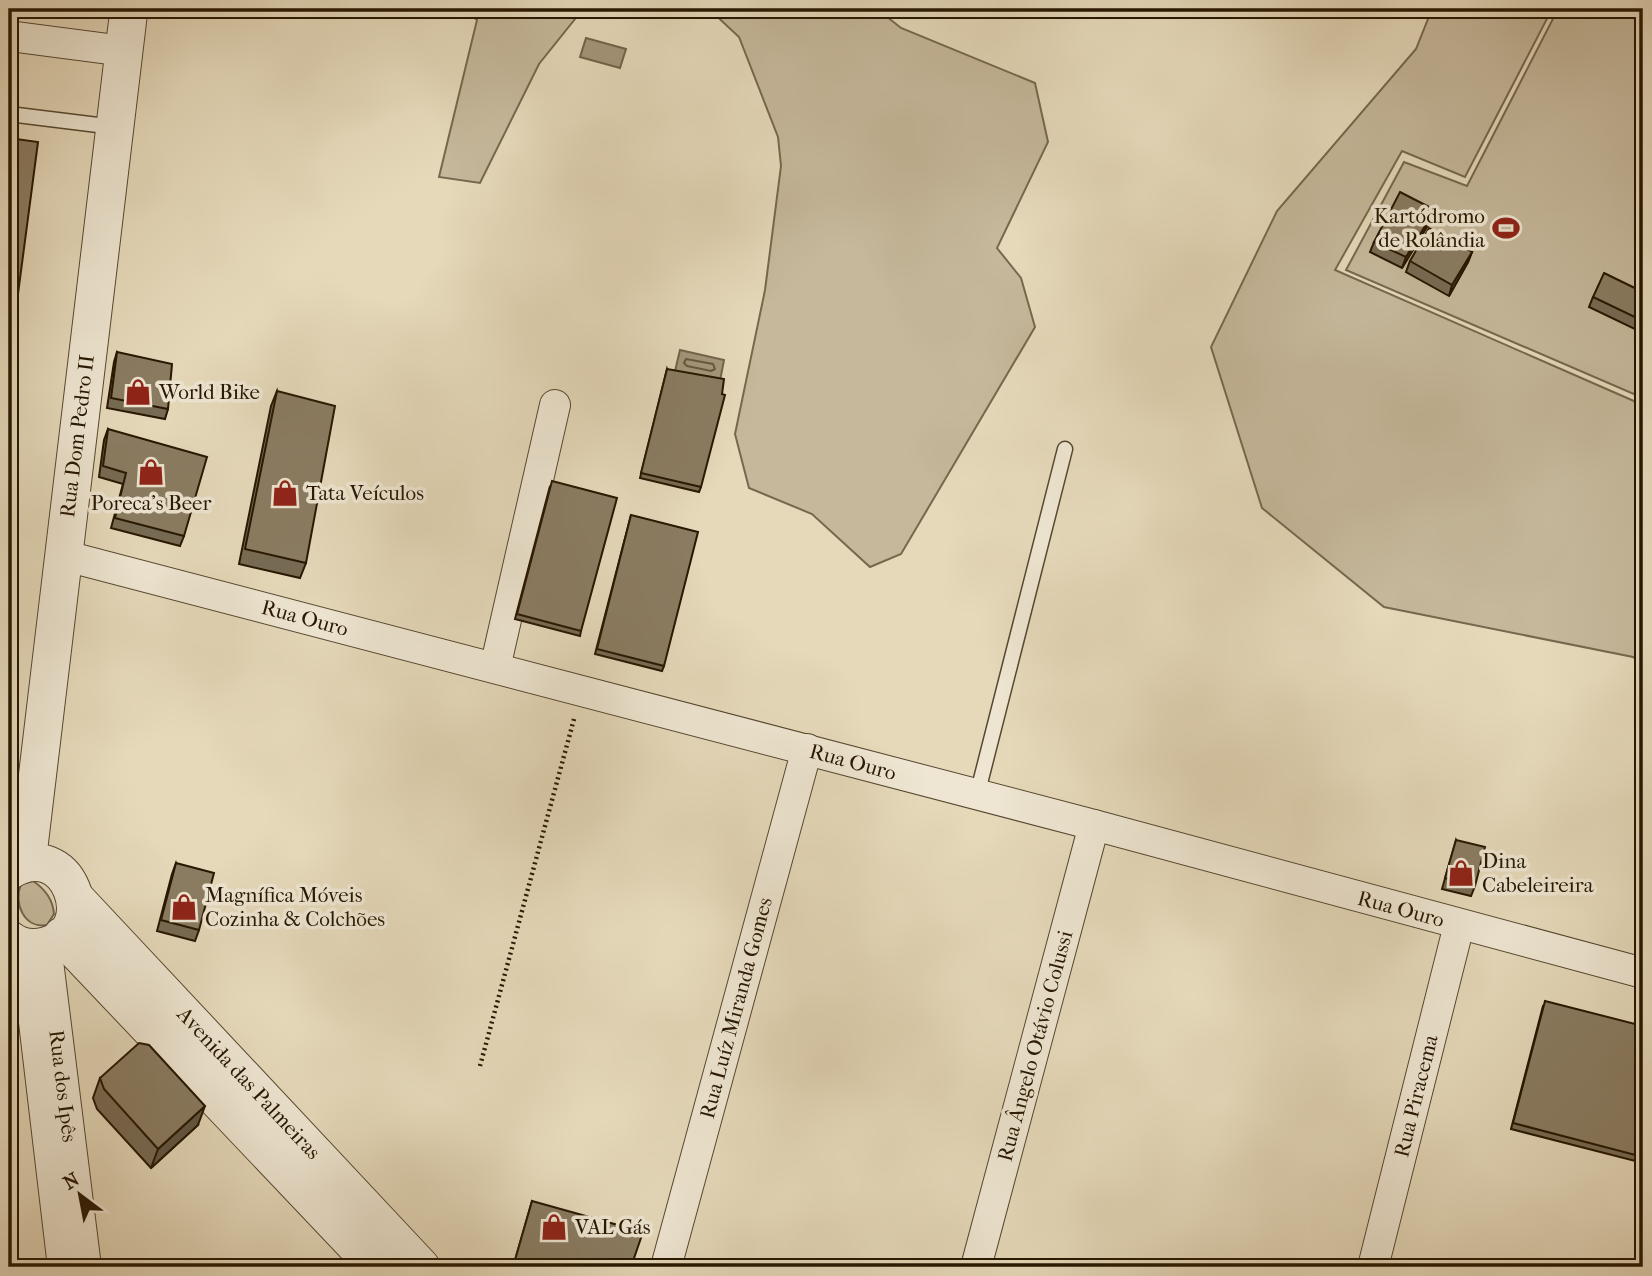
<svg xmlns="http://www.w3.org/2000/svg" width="1652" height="1276" font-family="'IM FELL French Canon',serif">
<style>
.green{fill:#c5b89b;stroke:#76684e;stroke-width:2}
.water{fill:#a4977b;stroke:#72644b;stroke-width:2}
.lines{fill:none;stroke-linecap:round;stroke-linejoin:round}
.shore{stroke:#66573e;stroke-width:2}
.service-casing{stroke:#564830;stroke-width:17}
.minor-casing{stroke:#564830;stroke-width:32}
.tertiary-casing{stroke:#564830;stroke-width:39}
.path{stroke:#271702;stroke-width:4.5;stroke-dasharray:2 3.5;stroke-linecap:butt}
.service{stroke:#eee6d2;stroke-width:14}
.minor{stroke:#eee6d2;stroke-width:30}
.tertiary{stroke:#eee6d2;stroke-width:37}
.wall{fill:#776b54;stroke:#271702;stroke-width:2}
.shaded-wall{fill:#615745;stroke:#271702;stroke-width:2}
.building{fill:#8a7c62;stroke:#271702;stroke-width:2}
.labels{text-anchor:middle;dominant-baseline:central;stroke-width:7;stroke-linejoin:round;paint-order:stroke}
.poi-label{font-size:21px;fill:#271702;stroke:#eee6d2;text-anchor:start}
.street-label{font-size:21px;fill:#271702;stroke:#eee6d2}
</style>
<rect width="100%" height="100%" fill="#e5d9ba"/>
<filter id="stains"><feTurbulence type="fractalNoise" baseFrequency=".00286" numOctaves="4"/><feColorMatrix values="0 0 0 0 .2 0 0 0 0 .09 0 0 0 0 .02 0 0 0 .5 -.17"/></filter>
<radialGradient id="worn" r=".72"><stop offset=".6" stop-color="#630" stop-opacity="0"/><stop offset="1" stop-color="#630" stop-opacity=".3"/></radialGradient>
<g class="green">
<path d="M463,9H583L539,64L480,183L439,177L477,20Z"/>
<path d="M709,9H877L901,28L1035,83L1048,142L997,248L1021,278L1035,327L901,554L870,567L812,514L749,488L735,434L765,290L781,166L778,137L739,37Z"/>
<path d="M1432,9H1552L1465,177L1402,151L1335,270L1643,405V665L1633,657L1384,607L1262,508L1211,347L1277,211L1416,49Z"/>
<path d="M1558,9H1643V398L1346,270L1404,162L1467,186Z"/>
<path d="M33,881C45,889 53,899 54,914L47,925C24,929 13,903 21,884Z"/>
</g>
<g class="water">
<path d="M586,38L626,49L620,68L580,57Z"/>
<path d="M680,350L724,360L720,381L675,371Z"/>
</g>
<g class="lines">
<path class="shore" d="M686,359L713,364L715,369L711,371L687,366L684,363Z"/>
<defs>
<g id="service">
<path d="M9,114L114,127"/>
<path d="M977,795L1065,449"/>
</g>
<g id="minor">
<path d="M9,36L124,51"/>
<path d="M62,555L1094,825L1643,973"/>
<path d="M495,668L555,405"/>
<path d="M46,945L86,1267"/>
<path d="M25,946L63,1267"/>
<path d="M666,1267L807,749"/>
<path d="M976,1267L1094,825"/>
<path d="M1373,1267L1459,925"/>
</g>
<g id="tertiary">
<path d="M27,863L129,9"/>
<path d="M9,871C69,833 104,933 45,946C32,949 20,948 9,939"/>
<path d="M76,899L421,1267"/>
<path d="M62,936L376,1267"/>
</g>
</defs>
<use href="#service" class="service-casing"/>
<use href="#minor" class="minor-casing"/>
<use href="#tertiary" class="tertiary-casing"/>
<path class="path" d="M480,1066L574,719"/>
<use href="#service" class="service"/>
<use href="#minor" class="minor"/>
<use href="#tertiary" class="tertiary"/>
</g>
<g class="wall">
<path d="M1435,210L1431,220L1402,268L1370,252L1374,242Z"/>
<path d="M1472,252L1468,262L1449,296L1406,272L1410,261Z"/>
<path d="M1643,292V333L1589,307L1593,297Z"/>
<path d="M117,352L168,409L165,419L107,408L114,362Z"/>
<path d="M667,369L701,487L699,492L640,478Z"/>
<path d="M277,391L306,563L300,578L239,564L271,406Z"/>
<path d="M108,429L184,536L180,546L111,528L123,484L99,477L104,440Z"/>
<path d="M550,486L581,631L580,636L515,619Z"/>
<path d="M631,515L664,666L662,671L595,654Z"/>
<path d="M1456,840L1475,886L1471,896L1442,889Z"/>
<path d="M176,863L199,930L195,941L157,931L172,874Z"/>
<path d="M1543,1006L1643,1026V1163L1511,1129Z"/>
<path d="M100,1078L198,1125L151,1168L97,1109L93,1098Z"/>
<path d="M532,1201L631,1267H513Z"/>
</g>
<g class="shaded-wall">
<path d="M1435,210L1431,220L1402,268L1406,257Z"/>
<path d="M1472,252L1468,262L1449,296L1452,285Z"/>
<path d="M205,1106L198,1125L151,1168L158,1149Z"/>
</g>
<g class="building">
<path d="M9,138L38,142L9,362Z"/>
<path d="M1400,192L1435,210L1406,257L1374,242Z"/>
<path d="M1429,228L1472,252L1452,285L1410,261Z"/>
<path d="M1604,273L1643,292V321L1593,297Z"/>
<path d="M117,352L172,364L168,409L111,398Z"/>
<path d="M667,369L724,379L722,394L725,395L701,487L641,473Z"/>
<path d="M277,391L335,406L306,563L245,549Z"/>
<path d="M108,429L207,457L184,536L115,518L126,473L103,466Z"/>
<path d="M552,481L617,498L581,631L517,614Z"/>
<path d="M631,515L698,532L664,666L597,649Z"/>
<path d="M1456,840L1485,847L1475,886L1445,878Z"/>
<path d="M176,863L214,873L199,930L161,920Z"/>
<path d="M1545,1001L1643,1026V1157L1513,1123Z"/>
<path d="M139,1043L149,1045L205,1106L158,1149L104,1089L100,1078Z"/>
<path d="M532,1201L643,1232L631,1267H577L562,1264L561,1267H513Z"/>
</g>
<defs>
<symbol id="stadium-bare" viewBox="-9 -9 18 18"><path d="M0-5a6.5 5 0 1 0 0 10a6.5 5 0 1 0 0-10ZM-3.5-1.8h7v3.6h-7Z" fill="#8f2418" stroke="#eee6d2" stroke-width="2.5" paint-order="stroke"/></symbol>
<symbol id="shop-bare" viewBox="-9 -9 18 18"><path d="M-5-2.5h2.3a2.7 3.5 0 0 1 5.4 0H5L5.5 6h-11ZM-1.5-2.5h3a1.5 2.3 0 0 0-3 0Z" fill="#8f2418" stroke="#eee6d2" stroke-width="2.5" paint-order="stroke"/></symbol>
</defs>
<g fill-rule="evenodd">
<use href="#stadium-bare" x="1487" y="209" width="38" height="38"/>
<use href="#shop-bare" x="119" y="373" width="38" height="38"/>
<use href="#shop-bare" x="132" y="453" width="38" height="38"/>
<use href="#shop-bare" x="266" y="474" width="38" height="38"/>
<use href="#shop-bare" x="1442" y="854" width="38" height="38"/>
<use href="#shop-bare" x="165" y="888" width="38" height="38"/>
<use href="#shop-bare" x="535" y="1208" width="38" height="38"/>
</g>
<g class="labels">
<g class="poi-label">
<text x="1485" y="216" text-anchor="end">Kartódromo<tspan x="1485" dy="24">de Rolândia</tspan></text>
<text x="159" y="392">World Bike</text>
<text x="306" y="493">Tata Veículos</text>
<text x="151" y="503" text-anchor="middle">Poreca's Beer</text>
<text x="1482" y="861">Dina<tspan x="1482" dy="24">Cabeleireira</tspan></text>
<text x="205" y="895">Magnífica Móveis<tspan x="205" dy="24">Cozinha &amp; Colchões</tspan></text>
<text x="575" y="1227">VAL Gás</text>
</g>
<g class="street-label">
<text transform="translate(77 436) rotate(-83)">Rua Dom Pedro II</text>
<text transform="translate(305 618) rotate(15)">Rua Ouro</text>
<text transform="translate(853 762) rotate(15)">Rua Ouro</text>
<text transform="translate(1401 909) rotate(15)">Rua Ouro</text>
<text transform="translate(736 1008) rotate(-75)">Rua Luíz Miranda Gomes</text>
<text transform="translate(1035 1046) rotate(-75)">Rua Ângelo Otávio Colussi</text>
<text transform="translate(249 1083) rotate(47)">Avenida das Palmeiras</text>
<text transform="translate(63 1086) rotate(83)">Rua dos Ipês</text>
<text transform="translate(1416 1096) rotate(-76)">Rua Piracema</text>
</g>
</g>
<rect width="1652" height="1276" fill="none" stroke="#e5d9ba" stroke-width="35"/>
<rect x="10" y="10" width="1631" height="1255" fill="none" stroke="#271702" stroke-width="3.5"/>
<rect x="18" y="18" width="1617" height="1241" fill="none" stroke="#271702" stroke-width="2"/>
<g transform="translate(80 1195) rotate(328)" stroke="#eee6d2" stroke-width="5" paint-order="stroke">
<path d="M0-5L12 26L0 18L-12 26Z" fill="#271702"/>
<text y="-10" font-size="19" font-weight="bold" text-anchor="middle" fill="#271702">N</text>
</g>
<rect width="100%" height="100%" filter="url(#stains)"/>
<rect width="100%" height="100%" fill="url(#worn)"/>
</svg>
